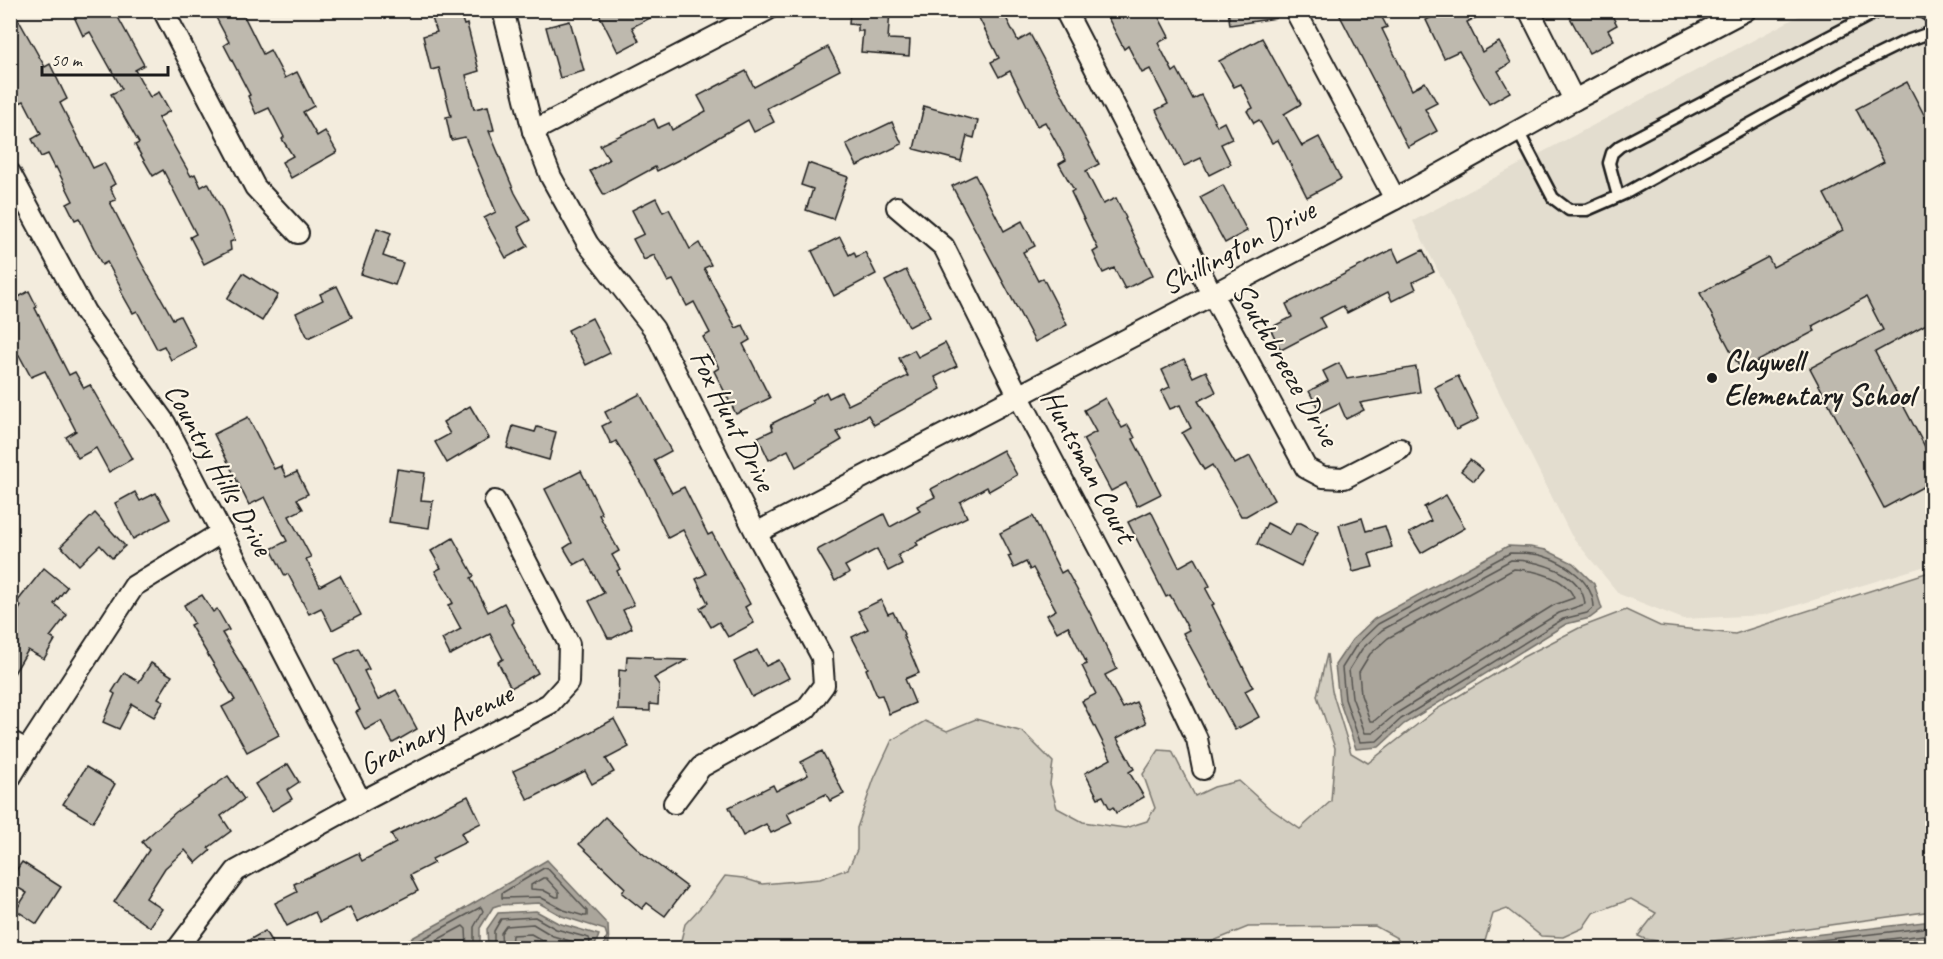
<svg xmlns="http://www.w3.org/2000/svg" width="1943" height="959" font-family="Caveat,sans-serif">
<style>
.built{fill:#e3ddcf}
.green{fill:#d3cec1;stroke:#78756e;stroke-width:1.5}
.water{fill:#aaa59b;stroke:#716e68;stroke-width:1.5}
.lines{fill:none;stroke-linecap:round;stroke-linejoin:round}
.shore{stroke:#55534f;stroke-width:1.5}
.building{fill:#beb9ae;stroke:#1c1c1c;stroke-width:1.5}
.service-casing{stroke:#1c1c1c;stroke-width:15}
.minor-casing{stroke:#1c1c1c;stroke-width:24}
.service{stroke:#fcf5e5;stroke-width:10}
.minor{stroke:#fcf5e5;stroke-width:20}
.poi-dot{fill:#1c1c1c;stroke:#fcf5e5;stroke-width:2}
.labels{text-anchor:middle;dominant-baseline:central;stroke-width:4.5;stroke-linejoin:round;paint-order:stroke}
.street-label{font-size:30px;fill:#1c1c1c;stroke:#fcf5e5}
.poi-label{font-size:30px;font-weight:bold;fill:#1c1c1c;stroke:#fcf5e5;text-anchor:start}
</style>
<rect width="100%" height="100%" fill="#f3ecdd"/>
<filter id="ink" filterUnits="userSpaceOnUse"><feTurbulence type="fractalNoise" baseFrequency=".0167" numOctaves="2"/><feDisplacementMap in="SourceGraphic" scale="12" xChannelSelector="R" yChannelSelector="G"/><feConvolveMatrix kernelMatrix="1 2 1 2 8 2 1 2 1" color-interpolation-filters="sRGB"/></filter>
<g filter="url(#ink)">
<path class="built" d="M1808,11H1932V564L1764,615L1683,619L1619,594L1571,535L1413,221Z"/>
<path class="green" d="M1932,571V911L1684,945L1645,939L1638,936L1656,913L1631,899L1593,913L1583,928L1563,937L1541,936L1507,909L1493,914L1483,948H1441L1439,947L1435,948H1403L1397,938L1375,926L1248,927L1196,948H679L685,924L710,897L725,876L743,878L762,884L820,879L848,869L857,850V828L874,779L892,740L925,721L947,731L976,719L1023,732L1053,762L1050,784L1057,808L1083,822L1125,828L1147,821L1155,808L1143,774L1159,750L1172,751L1195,796L1214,787L1239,781L1268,807L1300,829L1331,801L1335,748L1317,696L1327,654L1332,691L1351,753L1368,763L1437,709L1523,657L1579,628L1626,610L1660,626L1735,634Z"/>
<g class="water">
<path d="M1508,546L1530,547L1546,550L1573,563L1594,584L1602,609L1590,618L1566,624L1404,724L1379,747L1356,749L1339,700L1335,665L1352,640L1374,619Z"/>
<path d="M547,860L608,925L609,948H603L607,936L605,930L562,916L539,903L499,905L493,907L480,928V948H394L452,916Z"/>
<path d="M536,911L558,923L599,935L594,948H488L487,929L498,913Z"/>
<path d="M1932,921V948H1702Z"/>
</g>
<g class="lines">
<g class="shore">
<path d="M1510,553C1521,553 1533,553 1543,556C1567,563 1593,582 1594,607L1587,613L1563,619L1401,719L1377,741L1360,742L1345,699L1342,668L1357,644L1378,624Z"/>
<path d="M1511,560C1538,560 1582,572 1585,604L1559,613L1397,713L1373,733H1365L1352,697L1349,670L1362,649L1382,630Z"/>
<path d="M1514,569C1534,570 1566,577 1574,598L1554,605L1393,705L1374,721H1370L1361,695L1359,672L1370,654L1388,638Z"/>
<path d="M544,868L548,869L587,911V916H584L564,910L540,897L502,898V893Z"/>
<path d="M543,878H546L559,892V897H556L543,890L531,889V885Z"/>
<path d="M406,948L481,907L483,911L474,927V948"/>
<path d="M422,948L463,926L466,929L467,948"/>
<path d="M494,948V931L501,919L535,917L556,929L589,938L590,941L589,948"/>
<path d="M502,948L501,933L506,926L533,924L553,936L580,944L582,948"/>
<path d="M511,948L512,935L531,934L549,944L564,948"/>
<path d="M1752,948L1932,927"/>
<path d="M1815,948L1932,934"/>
</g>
</g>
<g class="building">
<path d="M10,10H13L45,67L50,64L67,99L60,103L93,168L104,163L115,184L110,187L116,200L110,202L138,257L173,319L180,316L196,347L171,360L164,346L157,349L137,311L133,313L120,290L122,289L107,262L102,265L79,218L75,220L67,204L73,201L56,167L55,168L48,154L41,157L32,139L41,134L24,101L17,104L10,92Z"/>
<path d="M71,10H114L144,65L135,70L150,97L159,92L170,111L158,118L191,176L195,174L201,187L208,183L221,208L235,240L230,242L231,250L204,264L190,237L196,234L163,170L153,176L135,145L139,143L111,94L122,89L90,32L83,36Z"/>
<path d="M212,10H241L263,54L270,50L285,78L297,72L314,106L303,112L317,136L325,131L337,152L291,178L282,162L293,156L282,139L284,137L269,108L256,114L248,96L250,95L224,45L229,42Z"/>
<path d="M429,10H459L464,25L467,24L479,71L466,75L474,109L488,106L494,130L489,131L515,193L530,220L518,227L528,246L506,258L484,218L496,212L465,137L451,140L446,117L451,116L439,68L431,70L423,36L437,32Z"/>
<path d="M597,10H666L632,27L639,41L618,52Z"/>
<path d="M850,10H890L888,39L910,40L909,56L861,52L863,31H858V25L849,24Z"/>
<path d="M975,10H1002L1018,41L1030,34L1099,164L1086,171L1103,204L1116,198L1126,218L1125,219L1153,275L1125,289L1114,268L1103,273L1093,252L1098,249L1071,192L1074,190L1059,164L1066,160L1045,122L1037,126L1010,71L999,77L991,62L999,58Z"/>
<path d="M1104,10H1155L1169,37L1158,43L1173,72L1177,69L1193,99L1201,95L1217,126L1224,122L1232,139L1221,144L1231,164L1209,175L1201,158L1184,166L1156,110L1168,104L1150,69L1142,73L1128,46L1124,49Z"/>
<path d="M1228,10H1275L1276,18L1230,25Z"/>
<path d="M1337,10H1378L1387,27L1382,29L1412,90L1425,82L1437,103L1425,109L1437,131L1408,147Z"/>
<path d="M1446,10H1491L1467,22L1482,52L1499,42L1511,63L1498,71L1510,92L1489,104L1459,51L1444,58L1426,20Z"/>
<path d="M1566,10H1609L1617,25L1608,30L1614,40L1589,53Z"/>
<path d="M570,21L584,71L560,78L546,27Z"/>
<path d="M1262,38L1289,87L1291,86L1301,104L1284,114L1302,146L1319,137L1341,179L1307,197L1278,140L1272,143L1259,120L1254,123L1247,111L1253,108L1241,84L1234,87L1219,61Z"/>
<path d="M828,47L840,70L767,108L774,122L754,132L748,120L686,156L657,171L655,167L604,195L590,171L609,160L600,145L654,119L658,128L669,123L672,130L706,111L698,96L717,86L746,71L754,87Z"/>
<path d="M1907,82L1932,130V321L1875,352L1932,460V482L1884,508L1810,368L1883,330L1866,297L1812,326L1815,331L1741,370L1700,293L1768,257L1773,267L1843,230L1824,194L1884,162L1856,109Z"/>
<path d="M924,106L978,121L974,138L967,136L961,161L914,149Z"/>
<path d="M892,122L902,144L857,166L846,144Z"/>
<path d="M808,163L848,177L833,219L806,210L813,189L801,185Z"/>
<path d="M975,175L1004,231L1022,221L1035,246L1023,252L1038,281L1043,278L1067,325L1035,342L952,186Z"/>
<path d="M1223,185L1247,231L1225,243L1200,197Z"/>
<path d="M656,198L663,212L669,209L690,249L699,243L711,265L704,268L736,328L743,325L750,340L743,344L770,398L736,414L714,371L719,368L703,337L710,333L694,302L687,306L673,280L668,282L654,255L644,260L633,239L644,234L632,210Z"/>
<path d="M377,228L391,233L383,256L403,263L395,285L361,274Z"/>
<path d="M840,237L849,255L854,252L856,257L865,252L876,274L834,296L812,251Z"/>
<path d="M1393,249L1399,262L1423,250L1434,272L1413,282L1416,289L1392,301L1388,292L1347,313L1343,306L1320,318L1325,327L1281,350L1270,328L1292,317L1286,304Z"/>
<path d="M906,270L930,316L909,327L885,281Z"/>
<path d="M243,273L278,295L262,321L227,299Z"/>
<path d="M337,286L352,317L308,338L296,313L323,300L320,294Z"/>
<path d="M29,291L37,307L35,308L69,375L75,372L84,388L90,385L132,459L109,472L96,448L78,458L66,437L76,431L45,371L31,377L19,355L10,360V302Z"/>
<path d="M592,318L610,353L586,365L568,330Z"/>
<path d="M945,343L957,366L935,377L941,389L874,425L868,415L837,432L842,440L796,467L788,450L769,460L758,437L773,430L771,424L813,403L811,400L826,392L829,398L841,392L848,405L908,376L899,358L914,350L918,357Z"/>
<path d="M1184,359L1193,377L1206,371L1216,392L1198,401L1235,464L1250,456L1274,500L1246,516H1241L1212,465L1204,470L1182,433L1191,428L1180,405L1170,409L1161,391L1170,387L1162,370Z"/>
<path d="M1339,363L1347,379L1416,367L1420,392L1360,403L1364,410L1346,419L1339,403L1320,412L1309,391L1328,381L1323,371Z"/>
<path d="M1458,376L1479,419L1456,430L1435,387Z"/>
<path d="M640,394L671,451L654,460L672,493L684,487L708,535L712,533L750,604L745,607L754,623L728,637L719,622L711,627L700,608L708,603L696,579L706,574L683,530L668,538L644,488L616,441L611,444L602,426L610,422L605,412Z"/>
<path d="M1105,398L1122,428L1128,425L1135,438L1133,439L1161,494L1137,506L1126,483L1111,491L1083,439L1096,432L1084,410Z"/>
<path d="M470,406L489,438L447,463L435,442L450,434L443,422Z"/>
<path d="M248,417L274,469L281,466L286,477L297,472L308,494L297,499L303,509L289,516L311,557L306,559L320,586L340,575L361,615L332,630L321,608L309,614L288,574L285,576L271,549L287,541L265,497L249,505L214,434Z"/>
<path d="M513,426L535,432L537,427L556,432L549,460L507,448Z"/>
<path d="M1003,450L1017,475L989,491L987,487L960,502L967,517L916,542L918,545L898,555L902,564L888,571L877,549L845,566L849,573L835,581L817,550L884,514L890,527L920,511L917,506L935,497L931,489Z"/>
<path d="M1470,460L1483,470L1474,481L1461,471Z"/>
<path d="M397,469L425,473L421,500L433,501L429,528L389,522Z"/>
<path d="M581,471L602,514L599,515L619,551L612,555L620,569L617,571L634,605L623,610L632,628L613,638H608L589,601L604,593L585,559L574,565L564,548L572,543L545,489Z"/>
<path d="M135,492L140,501L156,493L170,519L133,539L115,503Z"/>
<path d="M1446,495L1465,528L1421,553L1409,533L1431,521L1424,507Z"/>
<path d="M1151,511L1179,567L1195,558L1210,586L1206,589L1214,604L1212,605L1253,687L1245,691L1259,717L1235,730L1183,633L1189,630L1170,595L1166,597L1128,522Z"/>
<path d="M95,513L125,546L112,558L100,545L79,565L61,546Z"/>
<path d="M1033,516L1061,573L1066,570L1090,613L1117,669L1105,675L1123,708L1136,702L1146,723L1117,738L1134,769L1129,772L1144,797L1116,813L1113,807L1110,809L1103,796L1098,798L1085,773L1111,759L1082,701L1096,694L1082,666L1087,664L1068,626L1057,632L1047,615L1056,610L1033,568L1030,570L1026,562L1014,568L1008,556L1011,555L1000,533Z"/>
<path d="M1362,518L1366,531L1385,526L1392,547L1369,554L1373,567L1353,572L1339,525Z"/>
<path d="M1267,523L1290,535L1296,523H1301L1318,532L1301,566L1257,544Z"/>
<path d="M453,538L474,576L471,578L488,612L504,603L514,622L512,624L538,673L511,688L498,662L503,659L490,634L450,655L442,639L461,629L448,605L453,603L435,571L441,568L431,551Z"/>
<path d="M44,568L67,587L54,604L67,615L50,637L55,640L44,659L28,650L10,680V625L21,606L17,602Z"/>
<path d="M202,595L213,612L217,609L229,630L222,633L249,677L279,735L247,752L222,707L235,700L190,625L194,623L184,605Z"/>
<path d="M881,600L888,614L893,612L904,634L903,635L919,673L905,679L915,703L889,714L882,695L877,696L866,669L868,668L852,637L868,629L858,611Z"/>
<path d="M358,648L369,669L364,671L378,700L396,690L417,729L393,743L381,721L365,730L356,712L360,710L335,659Z"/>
<path d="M757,650L766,666L779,660L789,678L752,697L734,662Z"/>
<path d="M627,656L653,657V659L687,660L654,678L659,685L658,705L650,704V711L618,710L619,670L626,671Z"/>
<path d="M151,663L172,676L158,698L164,701L154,717L132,704L119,729L103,722L115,694L112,692L124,673L139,682Z"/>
<path d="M614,719L629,747L606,759L614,772L592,784L585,771L528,800L513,771L552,753Z"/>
<path d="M822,751L844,794L830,801L826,794L787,813L792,823L771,833L766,824L743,836L729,807L773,785L776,791L808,775L801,762Z"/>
<path d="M288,764L299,782L287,790L292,799L272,811L255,784Z"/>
<path d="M86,767L115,784L93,822L63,804Z"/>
<path d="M228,776L244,799L221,816L231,831L208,848L211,850L196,863L185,850L165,868L146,898L162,909L150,927L114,902L149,850L142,842L176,812Z"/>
<path d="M468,796L481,823L461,833L466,842L432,859L434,863L410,875L418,891L357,922L350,907L320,922L315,912L287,926L275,903L297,892L294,884L358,853L362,861L396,843L391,834Z"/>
<path d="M605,817L642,853L687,887L665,916L647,903L642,909L622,893L625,888L579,844Z"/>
<path d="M22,862L61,887L37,924L16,910L27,893L10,883V879Z"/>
<path d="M265,931L275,948H235Z"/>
</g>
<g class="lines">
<defs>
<g id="service">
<path d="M1920,10L1932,18"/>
<path d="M1518,131L1553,198L1569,210H1587L1626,193L1849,69L1904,42L1932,32"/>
<path d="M1618,196L1609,163L1612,153L1620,146L1880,10"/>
</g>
<g id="minor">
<path d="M163,10L255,187L298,233"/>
<path d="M503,10L533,131L551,177L588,244L654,329L756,533L822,657L824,685L806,709L701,767L674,803"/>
<path d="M1065,10L1212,294L1306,468L1323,477L1344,478L1400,449"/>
<path d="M1295,10L1395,199"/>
<path d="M1529,10L1574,100"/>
<path d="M533,131L767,10"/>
<path d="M10,173L85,312L165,423L361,802"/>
<path d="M897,207L944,247L1019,397L1176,695L1197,739L1203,769"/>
<path d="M756,533L1395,199L1574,100L1746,10"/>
<path d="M10,741L27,750"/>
<path d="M10,778L27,750L134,586L222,532"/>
<path d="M178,948L236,871L361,802L549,704L568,683L569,644L495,501"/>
</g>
</defs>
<use href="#service" class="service-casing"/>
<use href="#minor" class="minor-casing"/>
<use href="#service" class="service"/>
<use href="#minor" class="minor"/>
</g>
</g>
<circle class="poi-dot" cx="1712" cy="378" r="6"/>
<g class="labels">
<g class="street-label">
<text transform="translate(1238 247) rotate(-28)">Shillington Drive</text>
<text transform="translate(1286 364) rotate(60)">Southbreeze Drive</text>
<text transform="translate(733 420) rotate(63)">Fox Hunt Drive</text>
<text transform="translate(1089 466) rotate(62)">Huntsman Court</text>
<text transform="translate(219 469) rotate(61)">Country Hills Drive</text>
<text transform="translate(436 729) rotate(-27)">Grainary Avenue</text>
</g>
<g class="poi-label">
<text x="1724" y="361">Claywell<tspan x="1724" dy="34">Elementary School</tspan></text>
</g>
</g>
<rect width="1943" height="959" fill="none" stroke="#fcf5e5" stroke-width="36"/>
<rect x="18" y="18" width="1907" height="923" fill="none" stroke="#1c1c1c" stroke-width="2" filter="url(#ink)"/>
<path d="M42 66v9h126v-9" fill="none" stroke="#1c1c1c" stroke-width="3"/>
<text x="51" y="66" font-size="18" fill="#1c1c1c" stroke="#fcf5e5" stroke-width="4.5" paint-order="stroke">50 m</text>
</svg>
